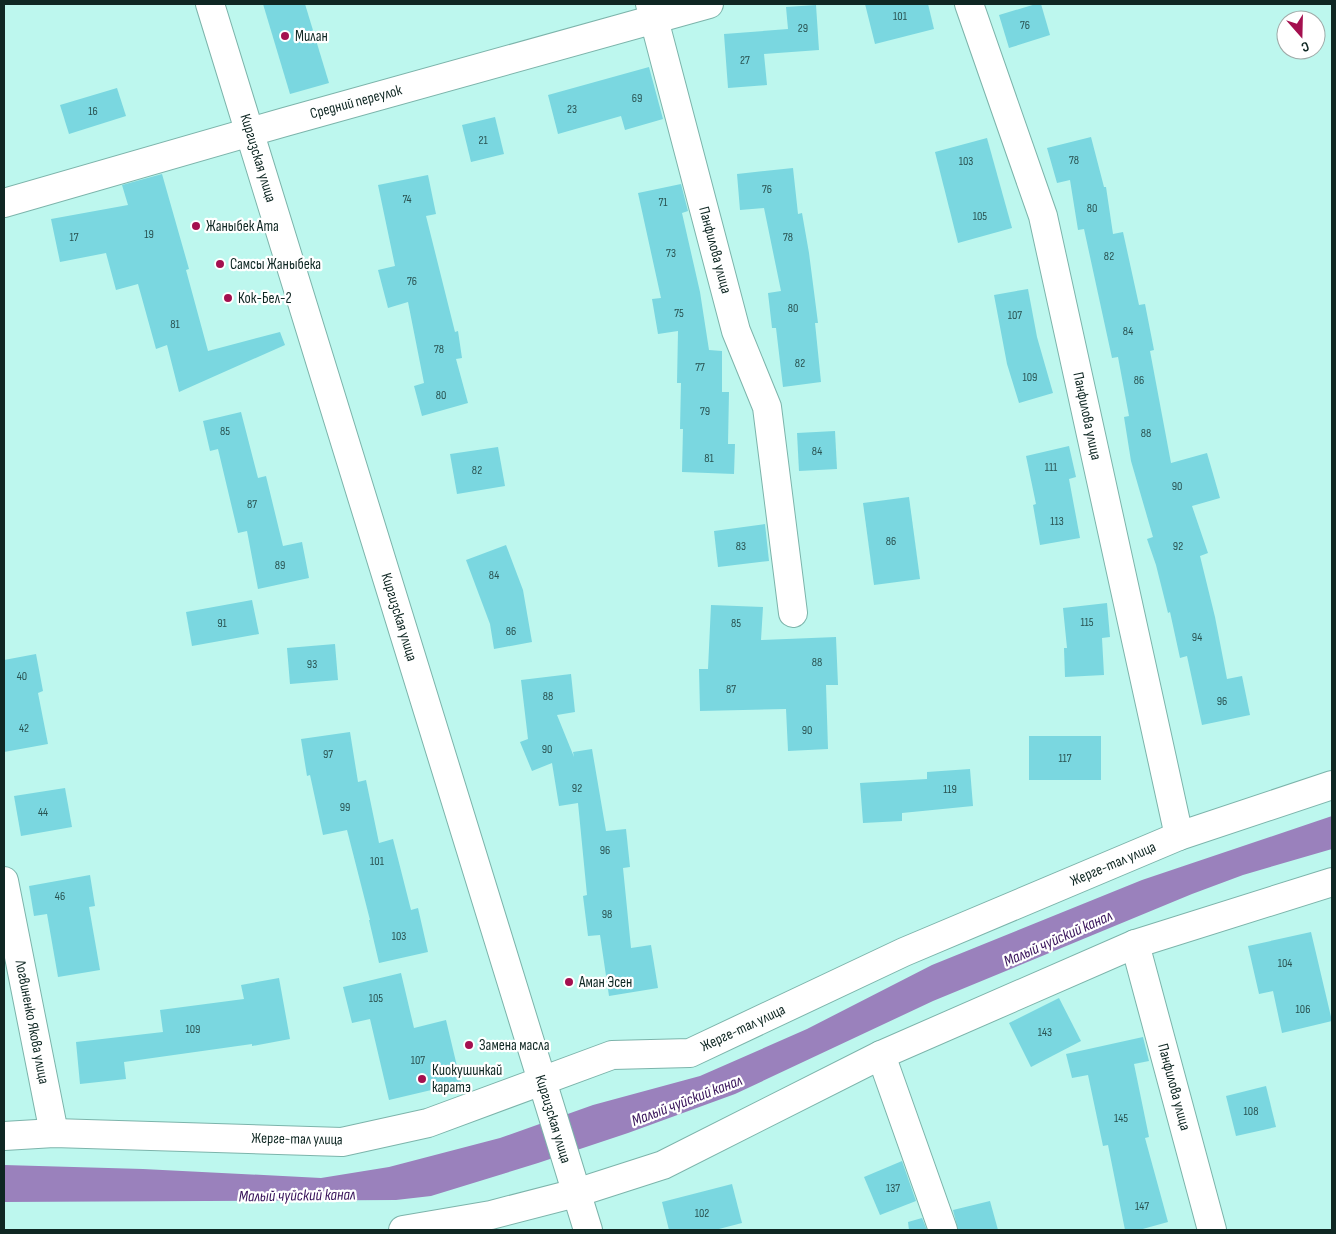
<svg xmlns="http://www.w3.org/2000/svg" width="1336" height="1234" font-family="'Sofia Sans Condensed',sans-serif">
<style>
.water{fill:#9a81bc}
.building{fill:#7ad7e0}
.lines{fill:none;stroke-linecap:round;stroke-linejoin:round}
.street-casing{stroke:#7cb4ab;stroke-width:30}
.secondary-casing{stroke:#7cb4ab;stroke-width:30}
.street{stroke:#fff;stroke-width:28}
.secondary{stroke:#fff;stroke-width:28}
.poi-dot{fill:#a4104f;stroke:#fff;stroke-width:2}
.labels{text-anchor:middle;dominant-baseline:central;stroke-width:4.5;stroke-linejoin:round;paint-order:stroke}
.number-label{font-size:12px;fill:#2a5352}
.poi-label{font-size:15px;fill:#0f2723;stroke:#fff;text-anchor:start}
.street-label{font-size:15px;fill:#0f2723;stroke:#fff}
.water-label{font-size:16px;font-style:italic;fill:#38135a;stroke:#fff}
</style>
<rect width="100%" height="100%" fill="#bdf7ee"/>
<path class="water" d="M1332,816V849L1243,875L1192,894L933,1001L735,1094L628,1133L538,1163L431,1196L396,1200L4,1202V1165L143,1169L321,1178L389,1167L500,1138L593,1105L700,1076L807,1029L932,965L1142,880Z"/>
<g class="building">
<path d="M263,4H305L329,83L290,94Z"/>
<path d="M865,4H928L934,29L875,44Z"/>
<path d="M1036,4H1041L1050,35L1009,48L999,15Z"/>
<path d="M816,5L819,50L764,54L767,85L728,88L724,34L788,29L786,7Z"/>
<path d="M649,67L663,119L625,130L621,116L558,134L548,95Z"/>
<path d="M117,88L126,116L69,134L60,105Z"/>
<path d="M495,117L504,154L471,162L462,125Z"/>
<path d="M1091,137L1104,187H1106L1113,234L1123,232L1139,305L1145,304L1154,350L1150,351L1171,463L1207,453L1220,498L1192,506L1208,553L1200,556L1215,617L1227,679L1242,676L1250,715L1202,725L1187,656L1180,658L1170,612L1168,613L1156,565L1147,539L1153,537L1131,461L1124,417L1129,416L1118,357L1112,358L1084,229L1078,230L1070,180L1057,183L1047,148Z"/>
<path d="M987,138L1012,228L958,243L935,152Z"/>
<path d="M793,168L798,214L802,213L809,253L818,323H815L821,382L783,387L776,328H772L768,293L781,291L764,208L740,210L737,174Z"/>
<path d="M162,174L189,269L186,270L208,351L280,332L285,345L179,392L167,345L156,349L138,284L116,290L106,253L60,262L51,219L128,205L122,185Z"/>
<path d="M428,175L436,214L426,216L455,332L458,331L462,358L456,359L468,403L422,416L414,386L424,383L408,302L388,308L378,270L395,266L378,185Z"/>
<path d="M681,184L688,211L682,213L700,292L709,350L722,351V392H729L728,444H735L734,474L682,472L683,429H680L681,383H677L678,331L658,334L652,299L661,298L638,193Z"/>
<path d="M1028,289L1037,337L1053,393L1019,403L1007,364L994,295Z"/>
<path d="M241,412L258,478L266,476L283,546L302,542L309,578L258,589L247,531L238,533L218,449L210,451L203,421Z"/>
<path d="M835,431L837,469L799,471L797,433Z"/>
<path d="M1069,446L1076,477L1069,479L1080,538L1040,545L1033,505L1036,504L1026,456Z"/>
<path d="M498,447L505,486L457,494L450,454Z"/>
<path d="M909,497L920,579L874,585L863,503Z"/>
<path d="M765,524L769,561L718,567L714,531Z"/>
<path d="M506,545L523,590L532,642L494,649L490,624L466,560Z"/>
<path d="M252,600L259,634L192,646L186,612Z"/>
<path d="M1107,603L1110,637L1102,638L1104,675L1065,677L1064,648H1067L1063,608Z"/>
<path d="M711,605L763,607L761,640L836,637L838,685H826L828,749L788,751L786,709L700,711L699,669H708Z"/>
<path d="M335,644L338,680L290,684L287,648Z"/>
<path d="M36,654L43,691L38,693L48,744L4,752V660Z"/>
<path d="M571,674L575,712L557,715L574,757L573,752L592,749L606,831L626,829L630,867L623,868L631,948L651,945L658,988L609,996L600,935L588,936L583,896L587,895L578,803L559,806L552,763L532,771L520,742L528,739L521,680Z"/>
<path d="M350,732L358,782L366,780L379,843L393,839L411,910L418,908L428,952L379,963L369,920H370L347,830L323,835L310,775L307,776L301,739Z"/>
<rect x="1029" y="736" width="72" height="44"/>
<path d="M970,769L973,806L902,813V821L863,823L860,783L927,779V772Z"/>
<path d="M65,788L72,827L21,836L14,796Z"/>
<path d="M90,875L95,906L89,907L100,970L58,977L47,914L34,916L29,886Z"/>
<path d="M1311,932L1332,1021L1282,1033L1273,991L1259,994L1248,946Z"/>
<path d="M401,973L414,1028L446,1020L461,1083L389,1100L370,1019L352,1023L343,987Z"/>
<path d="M279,978L290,1039L252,1046V1044L124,1062L126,1079L80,1084L76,1042L163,1032L160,1010L244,999L241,985Z"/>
<path d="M1059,998L1081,1041L1031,1067L1009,1023Z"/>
<path d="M1143,1037L1149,1061L1134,1064L1149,1137L1145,1138L1168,1222L1139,1230H1125L1108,1145L1103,1146L1088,1075L1072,1078L1066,1054Z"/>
<path d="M1266,1086L1276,1127L1236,1136L1226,1096Z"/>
<path d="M902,1161L916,1201L880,1215L864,1177Z"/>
<path d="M732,1184L742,1223L715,1230H669L662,1202Z"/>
<path d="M990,1201L998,1230H958L953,1210Z"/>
<path d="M922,1218L927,1230H909L908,1222Z"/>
</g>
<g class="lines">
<defs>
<g id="street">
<path d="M650,4L736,331L767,407L793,613"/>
<path d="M969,4L1043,216L1179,836"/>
<path d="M4,203L285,122L709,4"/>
<path d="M4,881L54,1133"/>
<path d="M1135,944L1212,1230"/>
<path d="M881,1055L943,1230"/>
<path d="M4,1136L54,1133L342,1142L428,1123L612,1055L690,1053L904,952L1179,836L1332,785"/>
<path d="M403,1230L491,1215L576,1193L663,1165L881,1055L1135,944L1332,882"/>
</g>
<path id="secondary" d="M210,4L588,1230"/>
</defs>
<use href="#street" class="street-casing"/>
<use href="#secondary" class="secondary-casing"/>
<use href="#street" class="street"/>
<use href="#secondary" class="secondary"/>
</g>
<g class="poi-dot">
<circle cx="285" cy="36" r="5"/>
<circle cx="196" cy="226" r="5"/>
<circle cx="220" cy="264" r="5"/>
<circle cx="228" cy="298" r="5"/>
<circle cx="569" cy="982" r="5"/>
<circle cx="469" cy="1045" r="5"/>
<circle cx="422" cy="1079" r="5"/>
</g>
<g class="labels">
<g class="number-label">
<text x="900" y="16">101</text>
<text x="1025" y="25">76</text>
<text x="803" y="28">29</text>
<text x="745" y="60">27</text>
<text x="637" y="98">69</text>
<text x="572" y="109">23</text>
<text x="93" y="111">16</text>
<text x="483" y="140">21</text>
<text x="1074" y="160">78</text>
<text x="966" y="161">103</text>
<text x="767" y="189">76</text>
<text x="407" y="199">74</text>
<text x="663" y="202">71</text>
<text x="1092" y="208">80</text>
<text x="980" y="216">105</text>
<text x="149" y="234">19</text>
<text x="74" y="237">17</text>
<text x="788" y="237">78</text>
<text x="671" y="253">73</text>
<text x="1109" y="256">82</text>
<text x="412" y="281">76</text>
<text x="793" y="308">80</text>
<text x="679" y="313">75</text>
<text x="1015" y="315">107</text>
<text x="175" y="324">81</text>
<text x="1128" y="331">84</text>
<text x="439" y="349">78</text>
<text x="800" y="363">82</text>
<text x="700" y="367">77</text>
<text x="1030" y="377">109</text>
<text x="1139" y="380">86</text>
<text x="441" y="395">80</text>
<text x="705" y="411">79</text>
<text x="225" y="431">85</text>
<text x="1146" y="433">88</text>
<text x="817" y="451">84</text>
<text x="709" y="458">81</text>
<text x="1051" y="467">111</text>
<text x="477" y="470">82</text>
<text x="1177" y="486">90</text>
<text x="252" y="504">87</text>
<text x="1057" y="521">113</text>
<text x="891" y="541">86</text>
<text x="741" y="546">83</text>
<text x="1178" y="546">92</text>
<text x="280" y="565">89</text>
<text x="494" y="575">84</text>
<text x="1087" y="622">115</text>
<text x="222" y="623">91</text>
<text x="736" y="623">85</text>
<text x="511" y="631">86</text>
<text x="1197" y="637">94</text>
<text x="817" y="662">88</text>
<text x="312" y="664">93</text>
<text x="22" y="676">40</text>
<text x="731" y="689">87</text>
<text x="548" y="696">88</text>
<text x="1222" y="701">96</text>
<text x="24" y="728">42</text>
<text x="807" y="730">90</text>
<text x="547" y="749">90</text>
<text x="328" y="754">97</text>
<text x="1065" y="758">117</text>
<text x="577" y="788">92</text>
<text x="950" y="789">119</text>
<text x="345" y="807">99</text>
<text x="43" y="812">44</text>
<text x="605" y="850">96</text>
<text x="377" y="861">101</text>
<text x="60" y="896">46</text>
<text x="607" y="914">98</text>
<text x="399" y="936">103</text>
<text x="1285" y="963">104</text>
<text x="376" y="998">105</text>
<text x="1303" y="1009">106</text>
<text x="193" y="1029">109</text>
<text x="1045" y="1032">143</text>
<text x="418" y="1060">107</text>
<text x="1251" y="1111">108</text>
<text x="1121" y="1118">145</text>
<text x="893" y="1188">137</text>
<text x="1142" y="1206">147</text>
<text x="702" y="1213">102</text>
</g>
<g class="poi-label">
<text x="295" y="36">Милан</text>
<text x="206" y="226">Жаныбек Ата</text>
<text x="230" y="264">Самсы Жаныбека</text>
<text x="238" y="298">Кок-Бел-2</text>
<text x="579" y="982">Аман Эсен</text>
<text x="479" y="1045">Замена масла</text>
<text x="432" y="1070">Киокушинкай<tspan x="432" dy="17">каратэ</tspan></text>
</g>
<g class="street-label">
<text transform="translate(356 102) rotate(-15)">Средний переулок</text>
<text transform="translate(258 158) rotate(73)">Киргизская улица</text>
<text transform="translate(715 250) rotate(75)">Панфилова улица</text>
<text transform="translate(1087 416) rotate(78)">Панфилова улица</text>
<text transform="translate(399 617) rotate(73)">Киргизская улица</text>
<text transform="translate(1113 864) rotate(-23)">Жерге-тал улица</text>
<text transform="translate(32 1022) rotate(79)">Логвиненко Якова улица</text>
<text transform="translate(743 1028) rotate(-25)">Жерге-тал улица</text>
<text transform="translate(1174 1087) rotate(75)">Панфилова улица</text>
<text transform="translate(553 1119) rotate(73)">Киргизская улица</text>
<text transform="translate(297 1139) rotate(1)">Жерге-тал улица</text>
</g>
<g class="water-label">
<text transform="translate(1058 939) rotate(-24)">Малый чуйский канал</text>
<text transform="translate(687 1101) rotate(-21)">Малый чуйский канал</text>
<text transform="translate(297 1196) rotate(-1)">Малый чуйский канал</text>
</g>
</g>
<rect width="1336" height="1234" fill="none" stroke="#0f2723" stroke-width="10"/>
<g transform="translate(1301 35) rotate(160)"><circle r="24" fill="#ffffff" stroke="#9fa9a7"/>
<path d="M0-4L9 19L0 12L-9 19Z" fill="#a4104f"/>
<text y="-8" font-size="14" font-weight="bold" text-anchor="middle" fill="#0f2723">С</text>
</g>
</svg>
